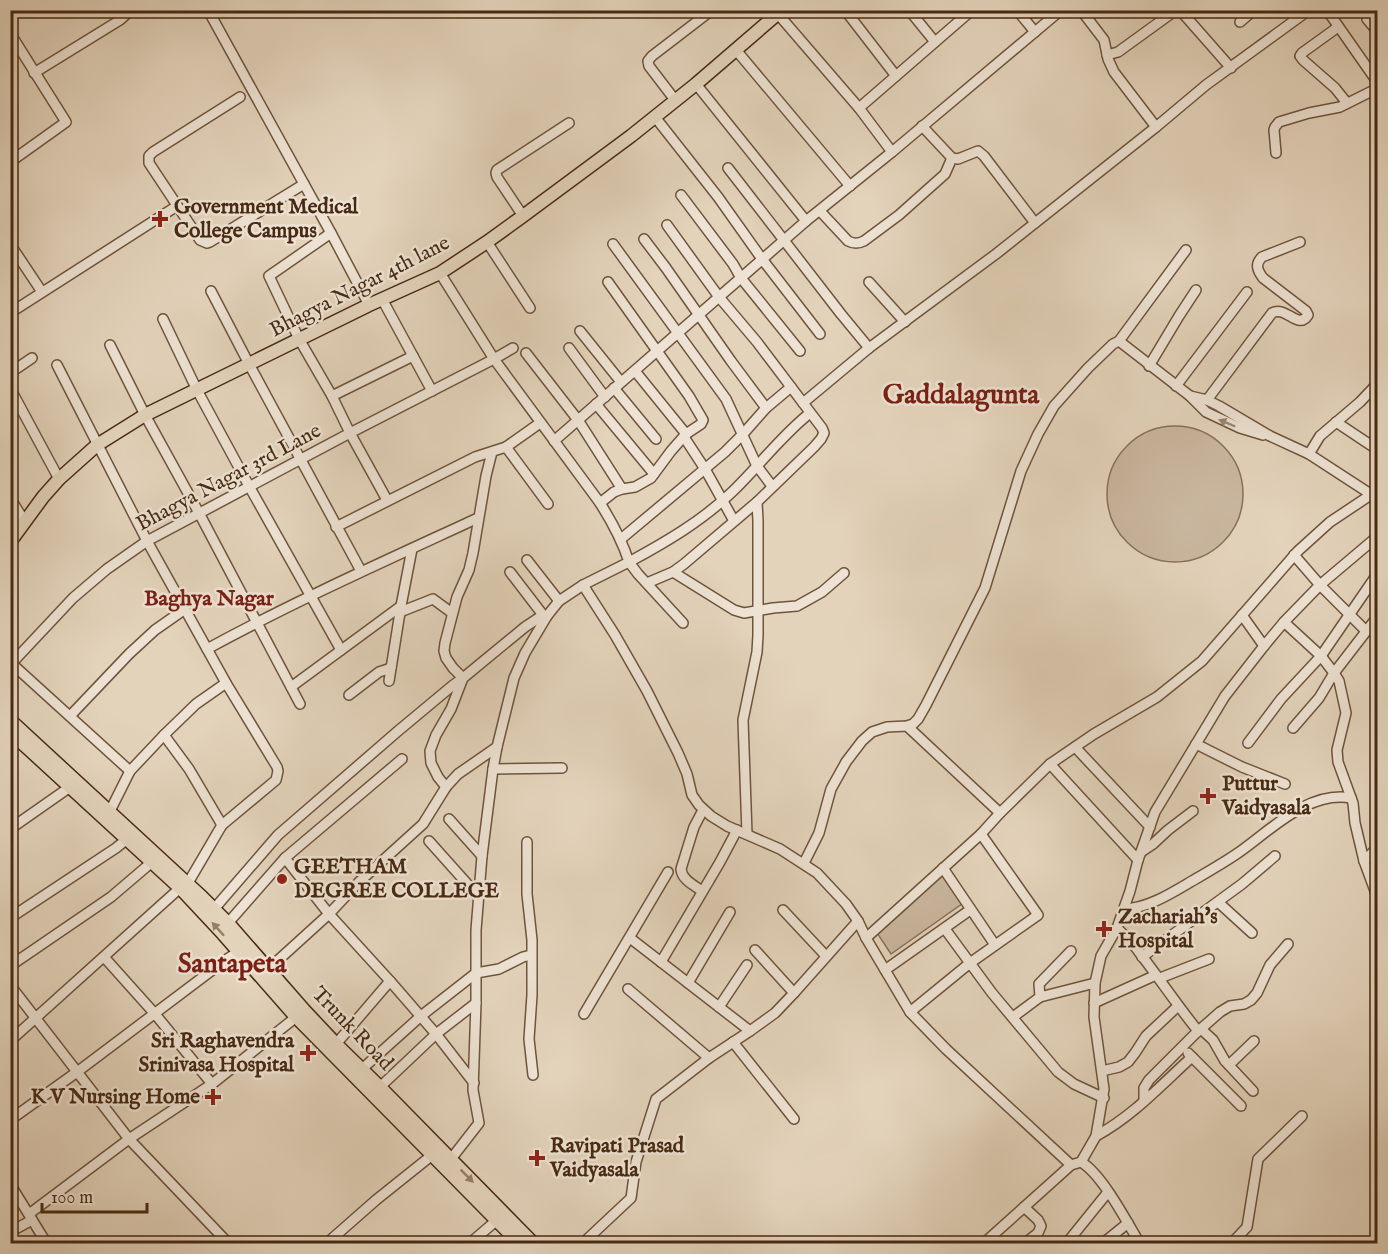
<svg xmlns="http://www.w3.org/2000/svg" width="1388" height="1254" font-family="'IM FELL English',serif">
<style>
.green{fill:#c9b69e;stroke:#887058;stroke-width:1.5}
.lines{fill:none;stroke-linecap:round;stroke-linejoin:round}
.minor-casing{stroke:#6f543c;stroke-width:12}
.major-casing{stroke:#482a12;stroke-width:15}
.minor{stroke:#ede2d3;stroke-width:9}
.major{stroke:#e3d3bb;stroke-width:12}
.oneway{fill:#9a8672}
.oneway2{fill:#967e66}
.poi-dot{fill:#8f2418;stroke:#ede2d3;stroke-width:2}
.labels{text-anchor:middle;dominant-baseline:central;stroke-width:5;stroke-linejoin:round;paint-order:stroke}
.poi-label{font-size:21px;font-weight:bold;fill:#482a12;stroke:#ede2d3;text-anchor:start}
.street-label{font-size:21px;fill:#482a12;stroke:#ede2d3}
.neighbourhood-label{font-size:22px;font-weight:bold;fill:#7a1f14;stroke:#ede2d3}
.district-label{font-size:27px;font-weight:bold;fill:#7a1f14;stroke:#ede2d3}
</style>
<rect width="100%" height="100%" fill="#e3d3bb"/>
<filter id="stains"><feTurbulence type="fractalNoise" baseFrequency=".00333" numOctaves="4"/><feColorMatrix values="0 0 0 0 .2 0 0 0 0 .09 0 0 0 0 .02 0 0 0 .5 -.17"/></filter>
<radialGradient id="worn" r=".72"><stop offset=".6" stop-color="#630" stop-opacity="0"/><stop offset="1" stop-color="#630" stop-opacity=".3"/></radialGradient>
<g class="green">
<circle cx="1175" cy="494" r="68"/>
<path d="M946,866L966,901L891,954L873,927Z"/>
</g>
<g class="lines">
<defs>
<g id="minor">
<path d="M208,10L331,233L369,305"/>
<path d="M845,10L896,76"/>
<path d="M909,10L935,42"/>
<path d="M1017,10L1035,32"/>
<path d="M1081,10L1104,40L1108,59L1114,72L1156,127"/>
<path d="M1180,10L1231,68"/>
<path d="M1327,10L1378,83"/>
<path d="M10,13L13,10"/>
<path d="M778,14L859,108L892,152"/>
<path d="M1367,19L1378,32"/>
<path d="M1240,22L1254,10"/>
<path d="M1338,27L1302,53L1300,56L1303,60L1335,88L1347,103"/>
<path d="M10,33L66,122L10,162"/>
<path d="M736,50L850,186"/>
<path d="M1107,55L1118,52L1176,10"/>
<path d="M34,73L120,20L131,10"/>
<path d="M696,84L806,221"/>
<path d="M240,97L153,152L149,156V163L200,240L207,243L210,242L304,184"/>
<path d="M675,100L649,66L648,61L652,56L712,10"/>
<path d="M859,108L972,10"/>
<path d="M655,117L718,197L762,259L820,334"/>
<path d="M922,126L952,158L958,159L978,151L984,156L1035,223"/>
<path d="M1276,153L1274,130L1275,127L1279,122L1309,113L1340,107L1378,88"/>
<path d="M728,168L841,314L869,348"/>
<path d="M681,195L733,264L741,278L800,351"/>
<path d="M820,211L848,241C854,244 858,244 864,241L899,215L945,174L952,158"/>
<path d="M523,216L497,177L496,173L497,170L569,123"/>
<path d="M331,233L269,276L299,339L332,396L350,433L387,500"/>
<path d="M644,239L666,268L731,361L766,408"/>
<path d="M487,242L530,308"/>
<path d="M10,244L42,292"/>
<path d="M613,244L726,399L757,466L772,486"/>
<path d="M440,273L494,359L600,503C612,522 622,540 629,562L583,585"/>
<path d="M869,282L905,322"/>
<path d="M211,291L249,364L361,571"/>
<path d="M382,299L432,391"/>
<path d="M10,313L177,206"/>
<path d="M163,319L197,390L249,486L341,650"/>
<path d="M580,331L621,382"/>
<path d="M1119,341L1190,396L1206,412L1240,428L1263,435"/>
<path d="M110,345L145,415L199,513L300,704"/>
<path d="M569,348L605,397"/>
<path d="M526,353L578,420L622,489"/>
<path d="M57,365L147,541L226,683L277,767L278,771L276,780L222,825L188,883"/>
<path d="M1149,366L1179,316L1196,290"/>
<path d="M635,371L686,434"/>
<path d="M10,373L32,358"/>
<path d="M1176,386L1247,292"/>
<path d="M10,388L59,479"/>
<path d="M614,388L656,439"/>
<path d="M332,396L413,356"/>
<path d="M1190,396L1207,400L1219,406L1270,436L1309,454L1372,495"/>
<path d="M1207,400L1272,313C1286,305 1298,331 1308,315L1306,311L1263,278C1257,270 1255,264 1262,257L1300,242"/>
<path d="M803,403L869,348L996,254L1156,127L1206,85L1309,10"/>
<path d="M596,404L654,474"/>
<path d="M1336,422L1378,450"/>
<path d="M684,437L705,469L734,521"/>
<path d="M554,441L806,221L892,152L1061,10"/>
<path d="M506,447L548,504"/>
<path d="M1309,454L1320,436L1360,402L1378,383"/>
<path d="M10,498L25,522"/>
<path d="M600,503L614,492L622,489L635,487L651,478L671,451L686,434L701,424L703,420L689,396L608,282"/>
<path d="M336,527L475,457L506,447L540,423"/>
<path d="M621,539L725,452L743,434L766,408L791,387"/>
<path d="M1294,555L1320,585L1366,631"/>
<path d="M527,560L559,601"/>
<path d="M510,572L543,615"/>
<path d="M673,572L734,610L744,613L773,608L797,606L822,592L844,573"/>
<path d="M647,583L673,572L684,564L757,502L814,447L821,439L824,433L822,428L757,342L719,297L667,225"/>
<path d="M400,612L433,599L452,613"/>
<path d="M1242,615L1264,646"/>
<path d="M1284,622L1321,656L1334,673L1339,681L1346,713L1337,750L1338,762L1353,803L1355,823L1364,861L1378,899"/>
<path d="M683,623L638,574L629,562C666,542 702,521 732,492C759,466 781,436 810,413"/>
<path d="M207,649C295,601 387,560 478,518"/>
<path d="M10,662L130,771"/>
<path d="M10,668L12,663L73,598L107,569L147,541L350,433L494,359L513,348"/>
<path d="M389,681L401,606L412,549"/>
<path d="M291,687L401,606"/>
<path d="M349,695L379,672L391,668"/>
<path d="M70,716L129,654L155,630L185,609"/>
<path d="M907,726L1000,813"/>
<path d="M1293,728L1319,698L1334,673L1378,616"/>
<path d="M164,735L189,769L222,825"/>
<path d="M1248,743L1281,699L1321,656L1378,573"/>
<path d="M1196,744L1242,767L1285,784"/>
<path d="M1075,747L1150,827"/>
<path d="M1050,764L1138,860"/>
<path d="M493,769L562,768"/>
<path d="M446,787L438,777L431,763L430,751L436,735L451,709L463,678L525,627L543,615L547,616"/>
<path d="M105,816L110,811L130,771L164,735L196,704L226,683"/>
<path d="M449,819L482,856"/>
<path d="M10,829L70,787"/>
<path d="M747,834L743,720L757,652L758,635V521L757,502"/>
<path d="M429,841L479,897"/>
<path d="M527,842V894L532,940V995L529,1039L533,1075"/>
<path d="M1141,852L1153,844L1168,830L1193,811"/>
<path d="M285,858L329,914L390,981L436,1034L474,1083"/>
<path d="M1364,861L1378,847"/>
<path d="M804,863L819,833L831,789L846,762L862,741L872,732L887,727L907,726L913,724L918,719L926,705L985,588L1021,471L1038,434L1054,406L1088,368L1113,344L1119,341L1186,250"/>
<path d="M943,868L995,945"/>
<path d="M702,891C694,885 682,880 681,869L694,827L703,810"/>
<path d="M1218,902L1252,933"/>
<path d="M214,909L278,835L398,731L452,686L463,678L453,668L446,658L444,651L445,643L457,597L469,570L473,553L486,476L492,452"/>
<path d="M1124,909C1151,908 1176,890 1199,877C1211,870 1223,863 1235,855C1268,833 1307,790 1351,798"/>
<path d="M783,910L826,956"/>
<path d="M10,918L116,848L127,839"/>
<path d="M228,923L285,858L402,759"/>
<path d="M1117,928C1124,935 1133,943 1139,952C1159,978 1177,1005 1198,1031"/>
<path d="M945,929L992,993L1058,1072L1074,1084L1104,1098"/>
<path d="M630,938L750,1031"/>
<path d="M866,938L981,834L1000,813L1050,764L1094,734L1157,697L1202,661L1298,551L1330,522L1378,490"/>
<path d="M755,950L794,993"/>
<path d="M1071,951L1039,984L1040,997L1095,983"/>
<path d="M104,957L155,1014L212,1084"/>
<path d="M1142,957L1242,884L1275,856"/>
<path d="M661,962L720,862L737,830"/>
<path d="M10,966L111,897L152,862"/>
<path d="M885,970L970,910"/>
<path d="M264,973L329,914L359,882L423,824L446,787L458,774L497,747L514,678L525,653L547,616L559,601L583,585L615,635L647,691L678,753L687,774L692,795L699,805L711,816L727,826L780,849L817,873L846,904L858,921L866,938L910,1012L946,1049L1071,1165"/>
<path d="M1160,978L1209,959"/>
<path d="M688,983L730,912"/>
<path d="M10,985L129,1139L229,1244"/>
<path d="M628,989L709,1058"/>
<path d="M1094,1003L1156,975"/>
<path d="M719,1007L747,965"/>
<path d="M910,1012L970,963L1038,915L981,834"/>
<path d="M584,1014L668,872"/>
<path d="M1013,1017L1040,997"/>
<path d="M1201,1029L1213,1040L1225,1061L1253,1091"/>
<path d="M10,1041L180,888"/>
<path d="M733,1042L794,1119"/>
<path d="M336,1044L390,981"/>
<path d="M1188,1053L1241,1106"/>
<path d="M1229,1065L1254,1041"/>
<path d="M362,1069L421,1016L476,973L499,969L523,957L531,955"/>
<path d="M1102,1071L1119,1067L1128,1062L1135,1053L1146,1036L1178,1006"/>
<path d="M380,1087L436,1034L476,1003"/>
<path d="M1144,1101V1088L1149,1080L1195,1034L1220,1012L1230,1006L1244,1004L1251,1000L1257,993L1270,965L1288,944"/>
<path d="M1376,1106L1378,1105"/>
<path d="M10,1120L77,1072L227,959L238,952"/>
<path d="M1096,1136C1133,1116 1161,1085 1192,1057"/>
<path d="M451,1159L479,1123L473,1090L476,1003V930L482,856L493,769L497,747"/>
<path d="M1081,1162L1096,1136L1104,1089L1094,1017L1095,983L1101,956L1117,928L1130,891L1138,860L1155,812L1225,696L1264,646L1284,622L1320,585L1378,536"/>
<path d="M10,1184L47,1244"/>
<path d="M1024,1207L1038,1220L1041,1226L1038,1233L1024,1244"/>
<path d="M29,1214L129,1139L212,1084L300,1014"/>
<path d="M10,1232L32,1220"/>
<path d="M326,1244L376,1200L436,1152"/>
<path d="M469,1244L497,1220"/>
<path d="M582,1244L631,1198L636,1162L656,1099L709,1058L750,1031L775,1013L794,993L858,921"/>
<path d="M983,1244L1071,1165L1081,1162C1102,1174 1127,1222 1140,1244"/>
<path d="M1066,1244L1108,1192"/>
<path d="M1102,1244L1128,1223"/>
<path d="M1231,1244L1247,1227L1258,1159L1302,1116"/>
</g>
<g id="major">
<path d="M10,542L43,497L59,479L97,445L145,415L369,305L440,273L487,242L523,216L631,136L696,84L782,10"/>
<path d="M10,720L202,897L228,923L304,1010L336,1044L380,1087L534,1244"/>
<path d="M10,732L180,888L223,934L296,1017L520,1244"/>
</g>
</defs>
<use href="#minor" class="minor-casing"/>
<use href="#major" class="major-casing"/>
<use href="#minor" class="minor"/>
<use href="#major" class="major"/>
</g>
<defs><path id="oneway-solid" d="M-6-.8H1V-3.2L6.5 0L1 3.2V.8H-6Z" transform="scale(1.5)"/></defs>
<use class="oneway" href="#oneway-solid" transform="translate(1227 423) rotate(-157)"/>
<g class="oneway2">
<use href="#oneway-solid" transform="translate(218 929) rotate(-132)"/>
<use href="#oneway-solid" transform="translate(467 1176) rotate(45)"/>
</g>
<g class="poi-dot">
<path d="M157 210h6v6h6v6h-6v6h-6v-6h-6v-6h6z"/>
<path d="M1205 787h6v6h6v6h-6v6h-6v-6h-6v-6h6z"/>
<circle cx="282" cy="879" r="6"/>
<path d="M1101 920h6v6h6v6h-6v6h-6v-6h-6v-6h6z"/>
<path d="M305 1044h6v6h6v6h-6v6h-6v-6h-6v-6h6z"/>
<path d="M210 1088h6v6h6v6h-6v6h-6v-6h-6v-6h6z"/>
<path d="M534 1149h6v6h6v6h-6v6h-6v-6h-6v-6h6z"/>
</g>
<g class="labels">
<g class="poi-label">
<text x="174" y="207">Government Medical<tspan x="174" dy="24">College Campus</tspan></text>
<text x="1222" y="784">Puttur<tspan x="1222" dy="24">Vaidyasala</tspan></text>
<text x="294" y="867">GEETHAM<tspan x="294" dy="24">DEGREE COLLEGE</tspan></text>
<text x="1118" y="917">Zachariah's<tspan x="1118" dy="24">Hospital</tspan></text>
<text x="294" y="1041" text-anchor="end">Sri Raghavendra<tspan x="294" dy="24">Srinivasa Hospital</tspan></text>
<text x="200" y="1097" text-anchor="end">K V Nursing Home</text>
<text x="550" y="1146">Ravipati Prasad<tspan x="550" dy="24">Vaidyasala</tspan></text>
</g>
<g class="street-label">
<text transform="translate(360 287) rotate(-27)">Bhagya Nagar 4th lane</text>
<text transform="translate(229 478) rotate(-28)">Bhagya Nagar 3rd Lane</text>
<text transform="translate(352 1029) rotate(46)">Trunk Road</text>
</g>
<g class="neighbourhood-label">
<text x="209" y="599">Baghya Nagar</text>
</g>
<g class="district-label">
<text x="961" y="396">Gaddalagunta</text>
<text x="232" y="965">Santapeta</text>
</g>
</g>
<rect width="1388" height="1254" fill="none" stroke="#e3d3bb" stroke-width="36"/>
<rect x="12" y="12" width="1364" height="1230" fill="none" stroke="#482a12" stroke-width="3"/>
<rect x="18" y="18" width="1352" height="1218" fill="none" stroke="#482a12" stroke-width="1.5"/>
<path d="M42 1203v9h105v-9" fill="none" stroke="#482a12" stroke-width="3"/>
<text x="51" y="1203" font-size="18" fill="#482a12" stroke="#ede2d3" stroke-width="4.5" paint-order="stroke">100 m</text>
<rect width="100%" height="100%" filter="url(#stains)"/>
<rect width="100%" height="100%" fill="url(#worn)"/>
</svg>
